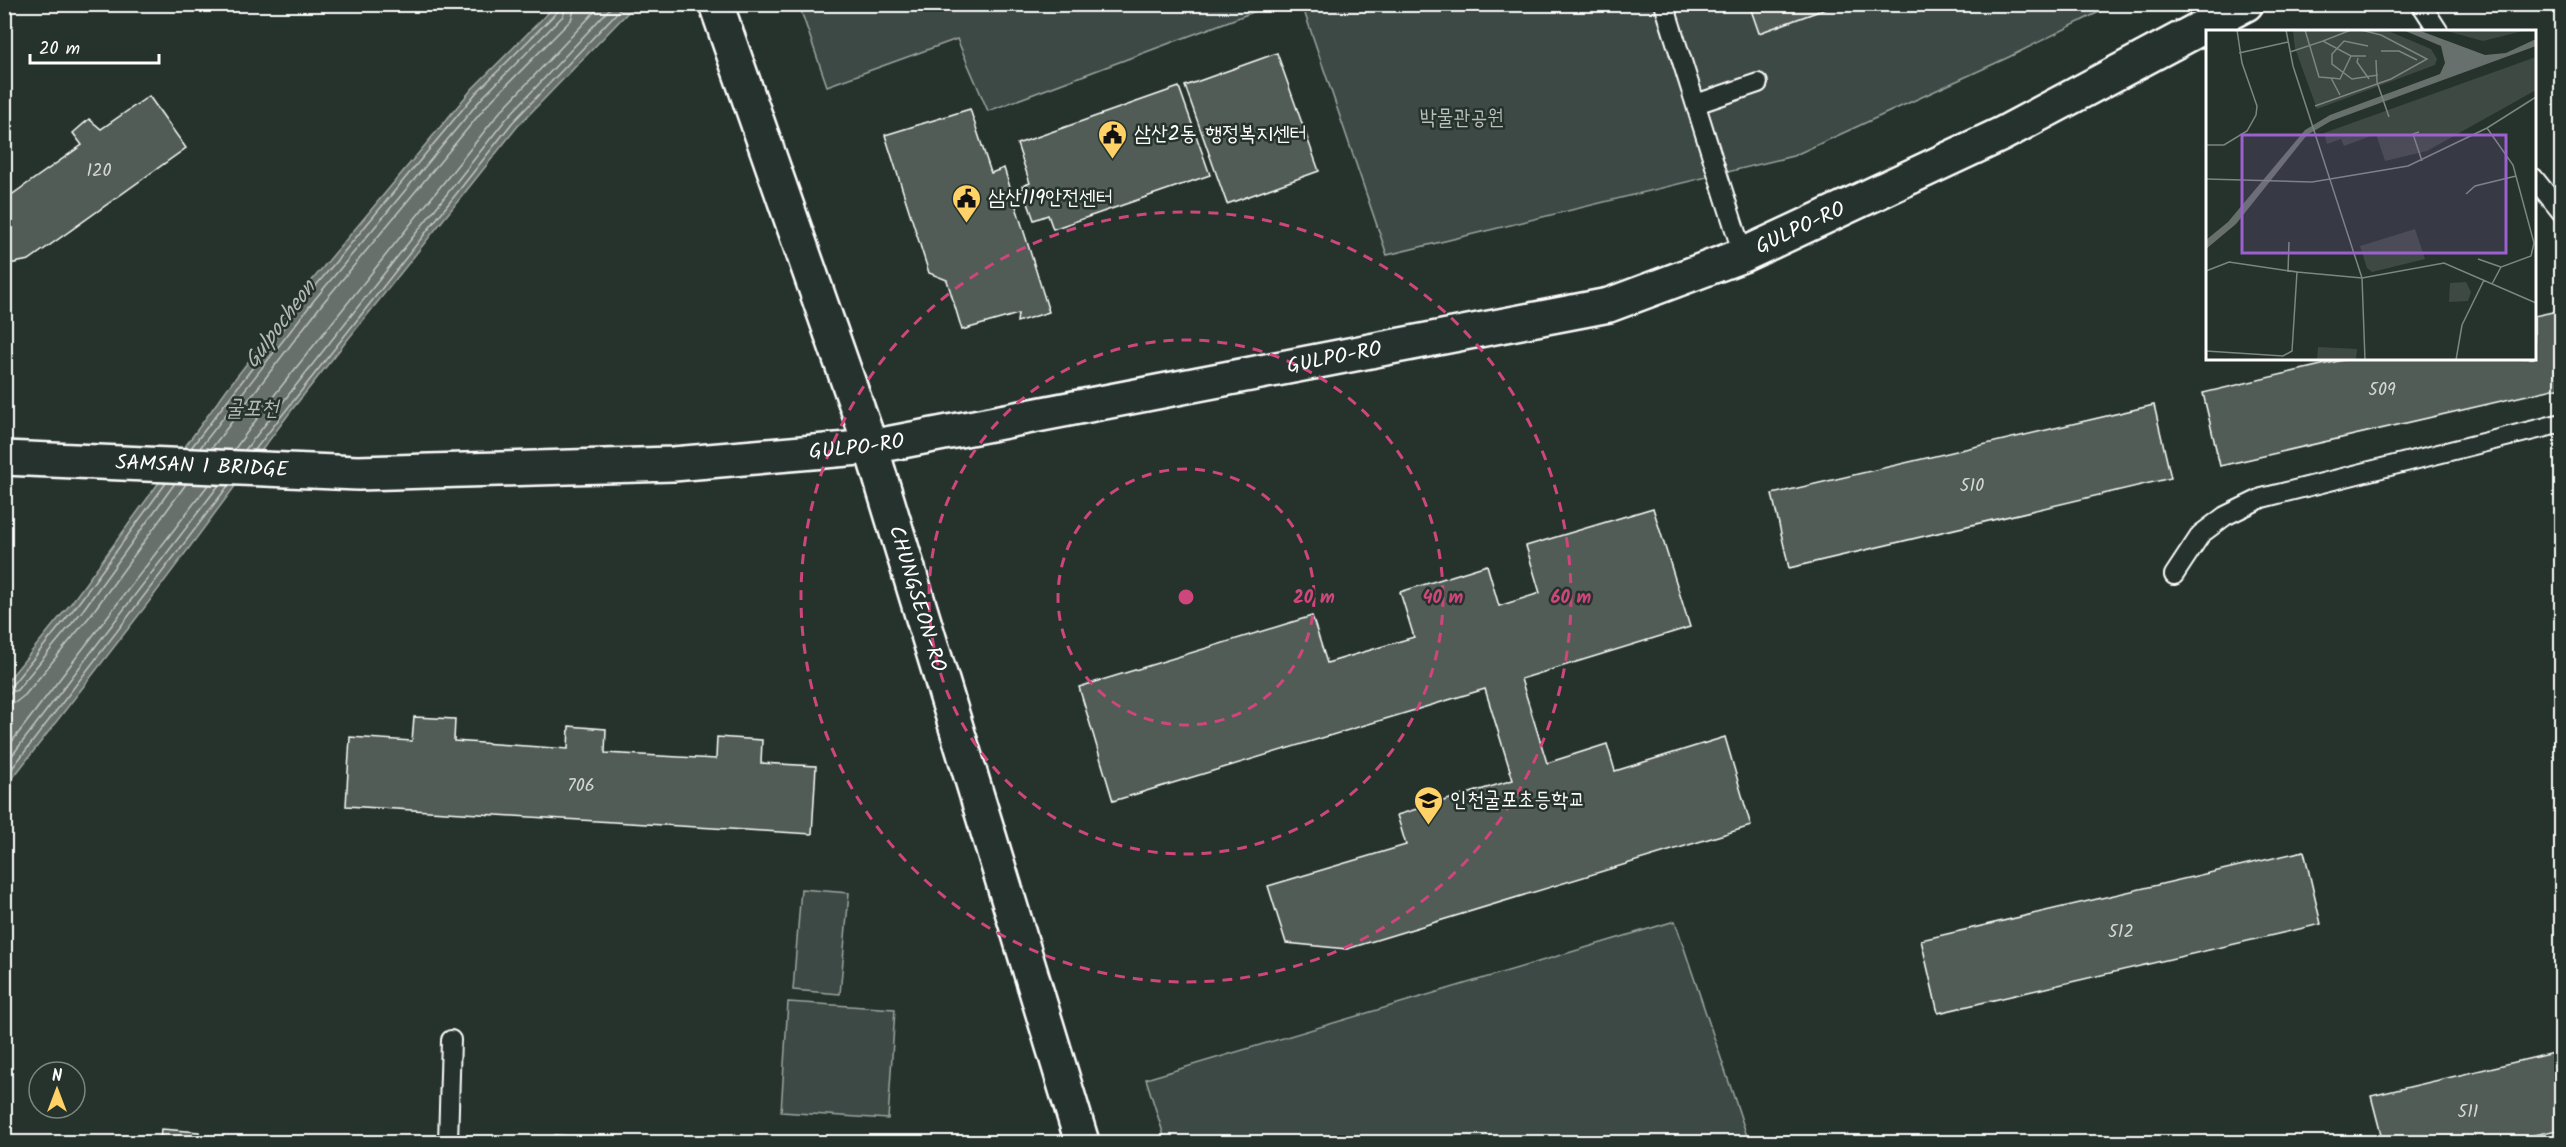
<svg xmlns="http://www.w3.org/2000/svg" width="2566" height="1147" font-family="Kalam,'Poor Story',sans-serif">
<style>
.green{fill:#3e4944;stroke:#9ea4a2;stroke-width:1.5}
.water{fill:#67706c;stroke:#a4a9a7;stroke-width:1.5}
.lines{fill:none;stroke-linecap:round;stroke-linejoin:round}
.shore{stroke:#c2c6c4;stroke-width:1.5}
.building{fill:#515c57;stroke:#fff;stroke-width:1.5}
.lane-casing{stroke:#fff;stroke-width:22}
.secondary-casing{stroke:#fff;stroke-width:38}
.lane{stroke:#26332d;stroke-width:18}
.secondary{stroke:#26332d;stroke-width:33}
.ring{fill:none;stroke:#ce467c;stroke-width:3;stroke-dasharray:10 8}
.labels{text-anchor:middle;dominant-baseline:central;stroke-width:5;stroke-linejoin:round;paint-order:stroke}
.number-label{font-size:18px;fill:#d4d6d5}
.park-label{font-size:21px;fill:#bbbfbe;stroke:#26332d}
.poi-label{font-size:21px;fill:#fff;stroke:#26332d;text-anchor:start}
.street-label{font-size:21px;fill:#fff;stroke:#26332d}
.water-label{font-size:22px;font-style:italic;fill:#b3b8b6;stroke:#26332d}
.inset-road{fill:none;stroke:#7d8581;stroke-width:1.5}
.view{fill:#9c61cf;fill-opacity:0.15;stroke:#9c61cf;stroke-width:3}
.inset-edge{fill:none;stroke:#fff;stroke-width:3}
.centre{fill:#ce467c;stroke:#26332d;stroke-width:3}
.ring-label{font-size:18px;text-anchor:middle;font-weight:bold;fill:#ce467c;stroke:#26332d;stroke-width:5;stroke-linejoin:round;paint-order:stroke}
</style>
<rect width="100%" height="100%" fill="#26332d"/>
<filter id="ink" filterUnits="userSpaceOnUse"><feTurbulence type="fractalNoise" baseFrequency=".0167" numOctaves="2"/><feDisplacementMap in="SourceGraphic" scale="12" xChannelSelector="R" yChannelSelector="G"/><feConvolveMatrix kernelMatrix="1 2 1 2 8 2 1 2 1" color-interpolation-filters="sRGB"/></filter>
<g filter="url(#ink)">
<g class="green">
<path d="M799,5V4L1272,5L988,111L957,39L827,86Z"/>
<path d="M1302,5H2113L2009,57L1793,156L1387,255Z"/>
<path d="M801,889L849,893L840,994L793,990Z"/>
<path d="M1675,921L1749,1142H1166L1146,1079Z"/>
<path d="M788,1002L895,1009L888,1119L781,1112Z"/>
</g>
<path class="water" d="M556,5H635L517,127L294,407L148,603L5,788V684L72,602L227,389L304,290L472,89Z"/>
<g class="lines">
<g class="shore">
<path d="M191,448L309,294L476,93L558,11L560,4"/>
<path d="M200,448L315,299L482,98L563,16L567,4"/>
<path d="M211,449L322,304L488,104L571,20L576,4"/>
<path d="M234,450L276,393L499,113L602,4"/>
<path d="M245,450L506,119L614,4"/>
<path d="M254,451L512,123L625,4"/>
<path d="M4,687L12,685L77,605L166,483"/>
<path d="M4,695L17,690L83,610L175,483"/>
<path d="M4,704L16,702L25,695L90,616L186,484"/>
<path d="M4,752L208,485"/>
<path d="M4,766L219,485"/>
<path d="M4,779L228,486"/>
</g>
</g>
<g class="building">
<path d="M1749,4H1839L1759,33Z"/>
<path d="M1277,53L1319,171L1227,204L1185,86Z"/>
<path d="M1179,87L1210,175L1053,229L1048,215L1034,220L1022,186L1030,183L1017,144Z"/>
<path d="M149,96L186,148L29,260L4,265V194L7,198L82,145L73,133L89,119L101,129Z"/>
<path d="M970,109L991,173L1004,168L1049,312L1017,322L1018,314L962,330L947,280L929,273L885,135Z"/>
<path d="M2562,310V387L2220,466L2203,393L2351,358H2534V316Z"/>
<path d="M2154,405L2171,478L1789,568L1772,494Z"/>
<path d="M1653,508L1690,627L1521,679L1547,763L1607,744L1615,771L1725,737L1751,826L1347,949L1286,943L1268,886L1406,845L1397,815L1513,780L1485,689L1113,801L1079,687L1312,616L1327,663L1414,637L1400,592L1487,565L1499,606L1540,593L1526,546Z"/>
<path d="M414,717L455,719L454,741L568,749L569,726L606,729L605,753L716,759L717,737L762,740L761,763L816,766L812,834L346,806L350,737L412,741Z"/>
<path d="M2304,851L2321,924L1938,1013L1921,940Z"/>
<path d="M2562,1051V1129L2502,1142H2383L2371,1096Z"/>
<path d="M161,1129L199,1132V1142H160Z"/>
<path d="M555,1135L585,1137V1142H555Z"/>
</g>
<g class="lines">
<defs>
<g id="lane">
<path d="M1664,4L1743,255"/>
<path d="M2421,4L2439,32"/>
<path d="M1696,104L1758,83"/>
<path d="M2534,178L2562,213"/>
<path d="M2174,575L2201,534L2225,516L2262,498L2562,423"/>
<path d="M448,1142L451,1040"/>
</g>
<g id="secondary">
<path id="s1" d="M716,4L871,447L1082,1142"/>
<path id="s2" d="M4,458L358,473L673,464L871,447L1609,305L1743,255L2002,134L2246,4"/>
</g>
</defs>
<use href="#lane" class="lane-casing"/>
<use href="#secondary" class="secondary-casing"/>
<use href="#lane" class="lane"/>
<use href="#secondary" class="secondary"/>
</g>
</g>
<g class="ring">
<circle cx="1186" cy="597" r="128"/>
<circle cx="1186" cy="597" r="257"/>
<circle cx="1186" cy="597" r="385"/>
</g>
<defs>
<symbol id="civic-pin" viewBox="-11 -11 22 30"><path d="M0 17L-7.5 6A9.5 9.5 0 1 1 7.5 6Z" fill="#ffd166" stroke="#26332d"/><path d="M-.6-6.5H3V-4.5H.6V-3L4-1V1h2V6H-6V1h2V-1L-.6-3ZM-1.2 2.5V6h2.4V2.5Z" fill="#111"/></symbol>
<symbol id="school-pin" viewBox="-11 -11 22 30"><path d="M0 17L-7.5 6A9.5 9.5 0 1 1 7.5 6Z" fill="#ffd166" stroke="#26332d"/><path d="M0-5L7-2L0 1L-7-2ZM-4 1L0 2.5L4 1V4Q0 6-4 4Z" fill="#111"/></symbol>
</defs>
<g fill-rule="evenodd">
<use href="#civic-pin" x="1096" y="118" width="33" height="45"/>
<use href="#civic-pin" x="950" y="182" width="33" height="45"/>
<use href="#school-pin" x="1412" y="784" width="33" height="45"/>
</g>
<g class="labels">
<g class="number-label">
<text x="99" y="171">120</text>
<text x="2382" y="390">509</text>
<text x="1972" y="486">510</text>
<text x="581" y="786">706</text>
<text x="2121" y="932">512</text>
<text x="2468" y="1112">511</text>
</g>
<g class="park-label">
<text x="1462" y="118">박물관공원</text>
</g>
<g class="poi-label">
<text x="1134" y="134">삼산2동 행정복지센터</text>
<text x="988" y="198">삼산119안전센터</text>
<text x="1450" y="800">인천굴포초등학교</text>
</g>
<g class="street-label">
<text stroke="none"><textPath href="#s2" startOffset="1826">GULPO-RO</textPath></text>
<text stroke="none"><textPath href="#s2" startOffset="1340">GULPO-RO</textPath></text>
<text stroke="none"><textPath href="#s2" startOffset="854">GULPO-RO</textPath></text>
<text stroke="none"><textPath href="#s2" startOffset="198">SAMSAN 1 BRIDGE</textPath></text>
<text stroke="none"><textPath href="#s1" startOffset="628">CHUNGSEON-RO</textPath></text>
</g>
<g class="water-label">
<text transform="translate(281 325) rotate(-53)">Gulpocheon</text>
<text x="252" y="409">굴포천</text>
</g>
</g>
<g transform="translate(2206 30)">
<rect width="330" height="330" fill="#26332d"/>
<path d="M180,0L225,19L231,29L229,35L111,79L89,18L87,1ZM237,0H316L317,1L277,11ZM330,27V60L221,121L179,131L170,104L138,116L135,109L121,114L118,103ZM209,199L219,229L166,242L161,238L154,216ZM260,252L265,262L262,271L243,272L244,253ZM112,317L151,319L150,330H111Z" fill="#3e4944"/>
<path d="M197,0H212L279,25L300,23L330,9V16L125,91L101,105L30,194L0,219V210L22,192L99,100L124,85L234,44L239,33L235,16Z" fill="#67706c"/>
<path class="inset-road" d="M80,0L87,36L156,248L159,330M99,0L113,47L125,48L134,65M117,11L145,0M162,16L138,11L126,24V34L146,49L172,45M175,21H193L211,30M84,22L117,11L145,26H160M33,23L82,12M152,28L151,32L163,49M170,30L171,52L183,87M126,48L134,49L145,26M109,76L185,49L221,29L175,5L155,0M281,98L307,135L328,213L325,226L295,237L286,254M213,102L207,104L216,131M0,115H18L41,101L50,85L51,76L36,33L31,0M0,149L106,152L202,136L281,98L330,67M260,164L269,156L310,146M272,229L295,237M0,241L23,232L91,242L86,321L77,326L0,321M82,242L83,212M91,242L156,248L238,233L330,273M250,330L256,295L278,250"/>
<path class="view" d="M36,105H300V223H36Z"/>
<rect width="330" height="330" class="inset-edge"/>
</g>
<circle cx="1186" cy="597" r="9" class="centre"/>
<g class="ring-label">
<text x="1314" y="603">20 m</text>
<text x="1443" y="603">40 m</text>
<text x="1571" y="603">60 m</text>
</g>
<rect width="2566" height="1147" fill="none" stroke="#26332d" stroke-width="24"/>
<rect x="12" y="12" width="2542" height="1123" fill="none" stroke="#fff" stroke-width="2" filter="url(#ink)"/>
<g transform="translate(57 1090)"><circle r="28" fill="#26332d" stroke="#7d8581" stroke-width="1.5"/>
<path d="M0-4.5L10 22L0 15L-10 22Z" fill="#ffd166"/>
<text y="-9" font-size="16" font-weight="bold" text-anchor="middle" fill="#ffffff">N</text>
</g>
<path d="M30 54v9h129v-9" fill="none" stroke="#ffffff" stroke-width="3"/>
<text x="39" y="54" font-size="18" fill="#ffffff" stroke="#26332d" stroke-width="4.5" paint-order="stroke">20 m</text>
</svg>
